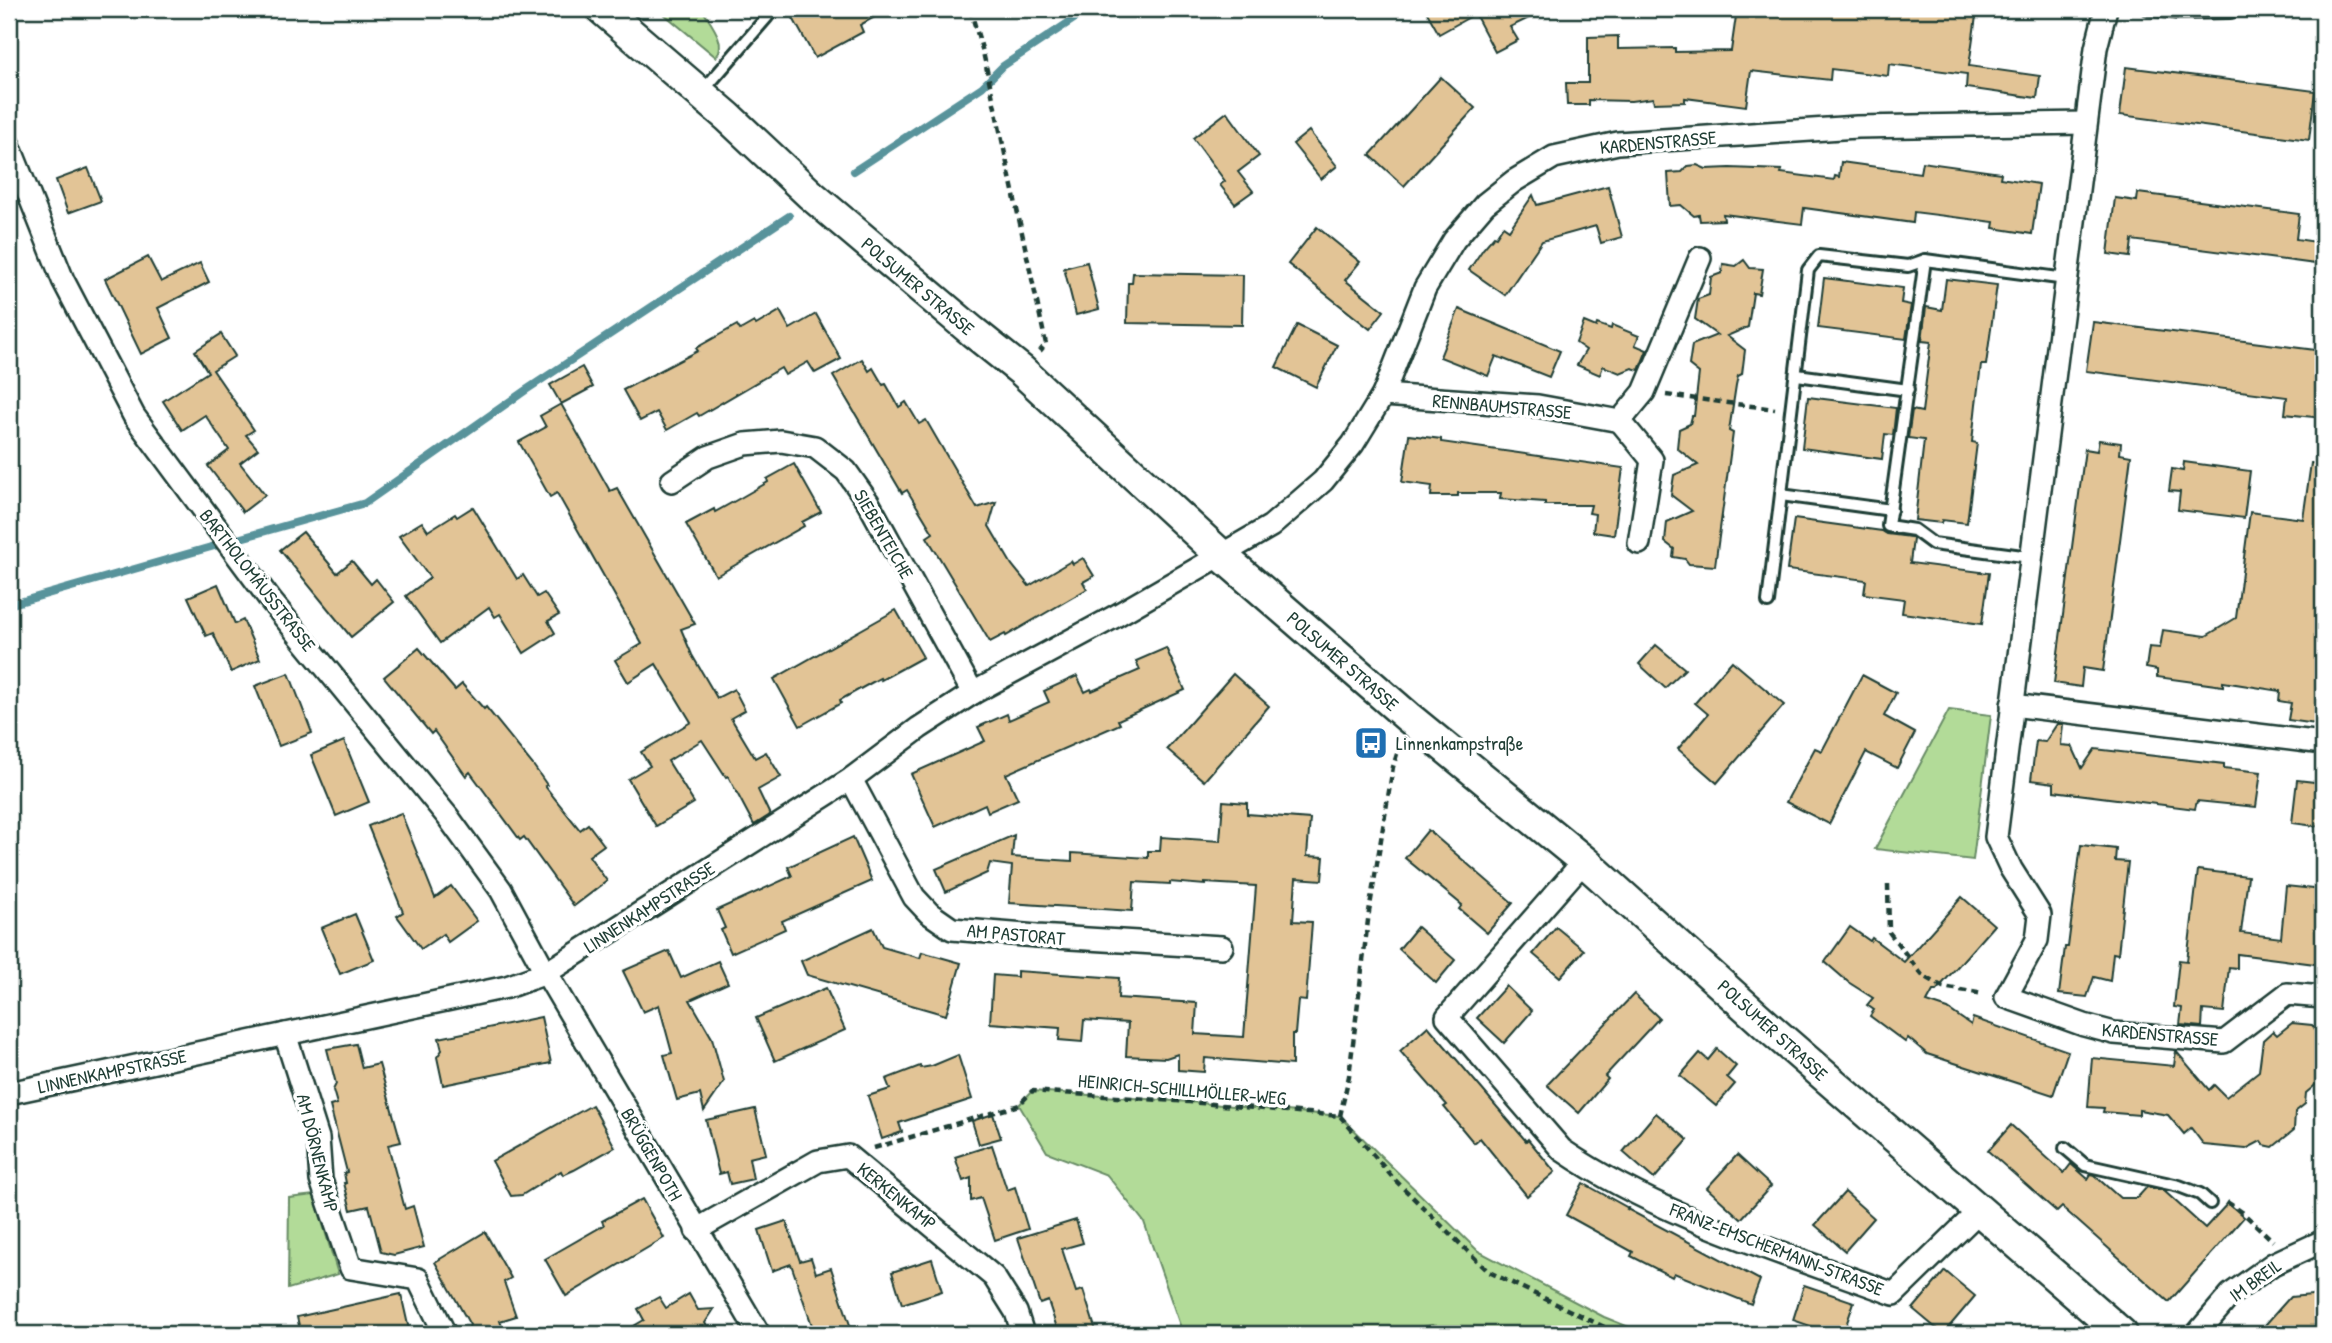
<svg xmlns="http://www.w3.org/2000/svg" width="2332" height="1343" font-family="'Patrick Hand',sans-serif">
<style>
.green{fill:#b2db98;stroke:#688c66;stroke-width:2}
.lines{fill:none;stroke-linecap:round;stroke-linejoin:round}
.stream{stroke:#59939b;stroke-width:8}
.building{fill:#e2c496;stroke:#1f3d34;stroke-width:2}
.lane-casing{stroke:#1f3d34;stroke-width:16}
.street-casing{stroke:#1f3d34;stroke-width:26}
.secondary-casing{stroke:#1f3d34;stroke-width:35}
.path{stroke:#1f3d34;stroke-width:4.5;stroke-dasharray:7 5;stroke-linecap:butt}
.lane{stroke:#fff;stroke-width:10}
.street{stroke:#fff;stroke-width:21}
.secondary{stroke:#fff;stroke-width:30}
.labels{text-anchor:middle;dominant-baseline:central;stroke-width:7;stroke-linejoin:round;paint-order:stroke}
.street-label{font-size:19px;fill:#1f3d34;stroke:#fff}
.poi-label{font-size:19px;fill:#1f3d34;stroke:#fff;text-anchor:start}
</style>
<rect width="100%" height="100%" fill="#fff"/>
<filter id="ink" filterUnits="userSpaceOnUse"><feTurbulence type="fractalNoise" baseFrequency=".0143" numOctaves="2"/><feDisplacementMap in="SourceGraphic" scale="14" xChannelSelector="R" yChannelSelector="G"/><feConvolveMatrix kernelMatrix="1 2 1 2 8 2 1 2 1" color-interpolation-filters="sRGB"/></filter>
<g filter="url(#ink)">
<g class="green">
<path d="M658,9H702C710,23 728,43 716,57Z"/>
<path d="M1949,710L1991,715L1973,860L1875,849Z"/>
<path d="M1032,1091L1190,1102L1340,1116L1478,1251L1604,1317L1646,1334H1458L1432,1325L1387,1334H1183L1144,1222L1107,1175L1047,1152L1019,1105Z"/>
<path d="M314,1195L338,1274L288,1289L289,1198Z"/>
</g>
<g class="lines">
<g class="stream">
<path d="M854,171L982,87L1003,66L1089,9"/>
<path d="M241,538L365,503L526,390L789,216"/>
<path d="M9,605L218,545"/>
</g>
</g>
<g class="building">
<path d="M788,9H889L860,25L863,32L815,58Z"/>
<path d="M1425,9H1548L1510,27L1518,40L1495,52L1475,14L1439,34Z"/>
<path d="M1737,9H1977L1969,66L2040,76L2037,98L1966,88L1967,74L1889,64L1888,76L1831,69L1830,80L1751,71L1746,106L1685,98V102L1654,103L1653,98L1631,101L1589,100V105H1567L1566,83H1588V37L1618,36V49L1675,48V52L1731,51Z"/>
<path d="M2126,67L2315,91L2309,140L2120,115Z"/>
<path d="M1441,77L1475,108L1404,186L1370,155Z"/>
<path d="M1227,112L1259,156L1238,172L1253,191L1235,204L1220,185L1225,181L1193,138Z"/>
<path d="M1309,131L1337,166L1321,179L1293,144Z"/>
<path d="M1841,162L1920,173L1922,162L2001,173L2000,178L2039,184L2032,234L1993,228L1994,222L1914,212L1913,223L1804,208L1802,224L1723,214L1724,220L1700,221L1699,215L1694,216L1681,205L1670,206L1668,173L1682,172L1688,166L1697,165L1706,169L1730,168L1782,170L1781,173L1834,180L1835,176L1839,177Z"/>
<path d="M88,168L101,201L68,213L56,180Z"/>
<path d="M1608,186L1622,237L1601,243L1596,226L1542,241L1505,295L1469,270L1483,249L1494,236L1496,237L1503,226L1509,230L1533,195L1537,205Z"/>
<path d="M2138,193L2299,214L2296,239L2323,243V265L2132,240L2130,257L2108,254L2115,198L2137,201Z"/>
<path d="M1317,227L1360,262L1345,280L1384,311L1370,329L1288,264Z"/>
<path d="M148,257L161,282L200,263L209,282L158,308L172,338L141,354L105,279Z"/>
<path d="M1744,260L1750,268L1763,269L1759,294L1753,293L1748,327L1727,336L1745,350L1742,374L1738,376L1736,385L1729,431L1733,433L1715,566L1689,564L1685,559L1673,557L1674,549L1665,542L1667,522L1692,511L1671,495L1674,475L1698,465L1677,448L1679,429L1690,424L1692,416H1694L1699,373L1689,365L1692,345L1717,335L1695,319L1698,299L1709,295L1711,277L1722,273L1723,264L1736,266Z"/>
<path d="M1087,262L1099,309L1076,315L1064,268Z"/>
<path d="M1133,273L1243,275L1242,325L1127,323L1128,283H1132Z"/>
<path d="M1824,278L1903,288L1901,303L1911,305L1906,339L1818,328Z"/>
<path d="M1946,279L1997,285L1986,365H1981L1976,404L1972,442L1977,443L1967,523L1942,520L1941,523L1915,520L1924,440L1908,438L1912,410L1922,412L1931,342L1922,341L1926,307L1942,310Z"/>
<path d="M1459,309L1560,351L1549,377L1496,356L1488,376L1440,357Z"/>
<path d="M780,311L790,329L816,314L841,359L815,373L808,362L785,375L781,368L699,416L697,413L667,430L657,412L640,421L623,390L698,351L696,348L737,325L740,330L754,322L756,325Z"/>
<path d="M1584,322L1596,327L1597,324L1611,329L1612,325L1639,336L1635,345L1647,350L1639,370L1632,368L1620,373L1603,366L1600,375L1577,365L1586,350L1576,343Z"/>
<path d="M2093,322L2323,351V418L2285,414L2287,397L2086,371Z"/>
<path d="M1297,325L1337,345L1316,387L1276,367Z"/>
<path d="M221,334L235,356L213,370L254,430L246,435L258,449L240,463L265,495L243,512L208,466L229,450L205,415L182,430L163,401L208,372L195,351Z"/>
<path d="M862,359L869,371L873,368L883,385L886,384L899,407L906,402L919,424L926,420L977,508L996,502L989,526L1012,565L1029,586L1071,561L1073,564L1083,558L1094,576L1083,582L1087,589L1006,636L1005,634L990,642L927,537L933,533L907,490L902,493L833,376Z"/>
<path d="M582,367L593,387L561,404L610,491L617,488L695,624L681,629L692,655L717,698L734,689L745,710L731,718L755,758L766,752L781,777L758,790L770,815L754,825L728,776L726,777L702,740L668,761L694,803L656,826L628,779L650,766L641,752L691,722L656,664L628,682L615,660L642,644L557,493L550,497L519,442L546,427L540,416L561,404L550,385Z"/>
<path d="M1808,397L1896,408L1893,435L1885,434L1882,459L1802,448Z"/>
<path d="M1409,435L1441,439V442L1623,468L1614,535L1593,532L1595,514L1589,513L1591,505H1545V502L1500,499L1501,493H1458V496H1431L1432,486L1402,482Z"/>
<path d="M2099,440L2121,443L2120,454L2131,456L2103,671L2083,668L2081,687L2054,683L2085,449L2097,451Z"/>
<path d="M2184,462L2250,471L2244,518L2178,510L2180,492L2169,491L2172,469L2183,471Z"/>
<path d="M2311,463L2323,464V725L2288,720L2291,703L2279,701L2280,691L2223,682V686L2157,677V670L2146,668L2149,647L2160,648L2163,630L2206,636L2236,618L2250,512L2303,519Z"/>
<path d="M794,464L821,512L802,522L804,526L716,576L686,524L714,509L715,512L742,497L768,482L767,479Z"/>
<path d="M473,507L517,579L523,575L537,597L544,593L559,615L548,621L555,633L524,653L500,614L495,617L489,607L440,643L406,596L430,578L399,536L422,522L428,531L455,514L457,517Z"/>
<path d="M1794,519L1882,531L1887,534L1911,537L1913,539L1910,563L1989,573L1982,624L1902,613L1904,599L1864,594L1866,580L1787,570Z"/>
<path d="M303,532L337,573L352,561L371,584L376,579L394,602L351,637L280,550Z"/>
<path d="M218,584L235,624L243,620L260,659L231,672L213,633L206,636L188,597Z"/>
<path d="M896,610L923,657L881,680L880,678L840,700L841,703L800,726L774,679Z"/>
<path d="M1656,645L1685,669L1665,688L1639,664Z"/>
<path d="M419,648L455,690L462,684L484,709L486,707L533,765L547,785L545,786L580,830L588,824L604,845L589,856L607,881L574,906L524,837L520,840L470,772L466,776L434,731L431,734L384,677Z"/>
<path d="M1166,648L1185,690L1118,720L1120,724L1006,774L1018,799L988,812L985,804L935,827L911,774L985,741L978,727L1007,714L1009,720L1049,702L1044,691L1077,676L1085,692L1091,689L1092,691L1140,670L1136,661Z"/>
<path d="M1732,661L1784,705L1717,783L1678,749L1708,714L1695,703Z"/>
<path d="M289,673L312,733L279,746L255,686Z"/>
<path d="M1233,674L1269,706L1204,781L1167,749Z"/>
<path d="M1862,675L1896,693L1884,716L1915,733L1897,768L1866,752L1829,824L1786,802L1815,748L1822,751Z"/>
<path d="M2057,724H2063L2061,745L2072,746L2082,768L2095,749L2224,764V768L2261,772L2256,807L2197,801L2195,809L2054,791V783L2031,780L2036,741L2045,742Z"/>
<path d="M344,741L369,802L336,816L311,755Z"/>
<path d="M2297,780L2323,783V827L2292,823Z"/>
<path d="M1223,801L1247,803V814L1310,819L1307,856L1324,857L1322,880L1296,878L1293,921L1312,922L1306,1001L1298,1000L1295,1034H1292V1065L1205,1058L1204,1072L1178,1070V1054L1166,1058L1126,1056L1128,1023L1084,1020L1082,1042L1059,1040L1060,1028L990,1023L993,975L1017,977V971L1119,978L1118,998L1197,1003L1195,1034L1244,1037L1256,886L1205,883V885L1170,882V884L1134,882L1132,911L1009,903L1012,866L990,863L987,873L946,892L936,869L1014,835L1012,857L1072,861V853L1148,858V851H1160L1161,837L1220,841Z"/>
<path d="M401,813L435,898L451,886L477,921L448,942L443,934L421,949L397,916L403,912L368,826Z"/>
<path d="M1428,830L1513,903L1487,933L1459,909L1462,905L1405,858Z"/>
<path d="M853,837L872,881L782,921L785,929L731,953L721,930L725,928L717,910L792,876L788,867Z"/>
<path d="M2081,845L2116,849L2115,861L2128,862L2118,954L2113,953L2110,981L2094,977L2087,997L2059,994L2065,947H2068Z"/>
<path d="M2198,870L2248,876L2241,933L2281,938L2286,886L2323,890V965L2237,954V968L2229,967L2224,1012L2203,1010L2202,1027L2180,1025L2182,1008L2174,1007L2179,960L2187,961Z"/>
<path d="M1962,897L1994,925L1936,991H1933L1927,1002L1948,1009L1971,1025L1973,1018L2068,1051L2053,1095L1927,1054L1908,1038L1905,1042L1870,1016L1874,1010L1867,1005L1873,998L1848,982L1825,962L1850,927L1870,941L1872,938L1904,962Z"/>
<path d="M355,914L374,960L340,974L321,928Z"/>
<path d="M1417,927L1455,960L1436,983L1399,949Z"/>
<path d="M1556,927L1584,950L1560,977L1533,954Z"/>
<path d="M873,928L882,947L920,958L922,952L961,963L946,1015L807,975L801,961Z"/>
<path d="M669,951L681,978L718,961L728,983L690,1000L712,1038L724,1082L704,1111L700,1094L677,1100L664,1055L672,1053L659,1005L643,1012L623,971Z"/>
<path d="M1506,986L1532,1011L1504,1043L1477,1018Z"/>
<path d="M826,988L845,1030L775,1061L756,1018Z"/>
<path d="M1634,994L1659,1018L1605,1076L1608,1079L1579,1113L1547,1085Z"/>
<path d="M541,1017L551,1063L443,1085L437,1057L442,1050L439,1038Z"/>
<path d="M2292,1023L2312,1025L2320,1034L2323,1041V1068L2319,1082L2306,1093L2305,1104L2295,1112L2294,1130L2273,1147L2264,1145L2261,1141L2246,1149L2204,1145L2191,1128L2184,1134L2168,1115L2139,1110V1115L2103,1112L2104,1108L2088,1107L2092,1058L2174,1066L2176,1051L2209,1090L2214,1085L2226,1097L2259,1071L2263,1040L2273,1031L2277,1035Z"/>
<path d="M1428,1026L1526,1141L1528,1139L1555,1172L1527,1196L1480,1138L1474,1143L1444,1107L1447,1105L1400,1051Z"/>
<path d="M356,1044L362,1068L379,1064L401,1142L388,1145L405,1209L413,1206L424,1247L394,1255L381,1252L369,1206L351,1210L344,1183H346L344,1173L347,1172L330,1106L337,1104L333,1090L336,1084L327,1049Z"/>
<path d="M1717,1049L1736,1066L1727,1077L1735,1084L1716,1106L1680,1076L1700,1053L1708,1060Z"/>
<path d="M958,1055L972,1099L899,1123L902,1132L882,1139L868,1096L890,1089L886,1079L920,1066L921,1068L932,1066Z"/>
<path d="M592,1105L615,1147L574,1170L563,1175L561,1171L522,1195L511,1196L492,1161Z"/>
<path d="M755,1109L766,1154L749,1158L753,1179L730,1184L727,1172L719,1174L706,1120Z"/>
<path d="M1656,1113L1688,1140L1654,1179L1623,1152Z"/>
<path d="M993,1114L1001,1138L979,1144L972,1121Z"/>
<path d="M2011,1125L2064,1173L2071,1164L2088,1179L2091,1174L2094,1175L2120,1198H2137L2147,1187L2163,1190L2205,1228L2228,1203L2244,1217L2169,1302L2062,1207L2057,1212L1988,1151Z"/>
<path d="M992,1145L1007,1190L1015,1187L1028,1229L995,1240L981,1198L971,1201V1178L963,1181L955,1157Z"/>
<path d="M1737,1155L1771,1186L1741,1219L1707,1188Z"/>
<path d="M1583,1183L1628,1208L1627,1209L1760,1280L1751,1304L1674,1273L1672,1277L1631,1256L1633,1252L1566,1215Z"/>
<path d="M1845,1192L1874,1218L1845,1251L1815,1225Z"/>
<path d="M642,1199L664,1238L566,1296L545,1259L604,1225L602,1221Z"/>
<path d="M1076,1220L1083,1243L1062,1249L1076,1292L1083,1290L1097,1334H1059L1048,1301L1040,1304L1018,1238Z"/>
<path d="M786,1221L800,1261L811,1258L816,1273L831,1268L851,1328L833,1334H815L791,1264L772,1271L759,1230Z"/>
<path d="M485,1232L511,1278L504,1282L516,1316L500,1321L505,1334H466L470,1325L435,1262Z"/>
<path d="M932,1259L942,1291L902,1304L892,1272Z"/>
<path d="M1945,1271L1975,1296L1943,1334L1913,1309Z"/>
<path d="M1804,1285L1854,1302L1843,1334H1833L1793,1320Z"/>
<path d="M401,1294L410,1334H301L297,1317Z"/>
<path d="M689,1294L698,1310L714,1309L705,1323L712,1334H620L644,1320L638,1309L659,1297L666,1308Z"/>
<path d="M2323,1294V1334H2257L2290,1297Z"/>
</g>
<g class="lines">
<defs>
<g id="lane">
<path d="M2148,9L2179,13L2230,12L2233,9"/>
<path d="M701,93L767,17L763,9"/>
<path d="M1925,260L1888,526L1914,530L1933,544L2030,557"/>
<path d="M1797,375L1908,390"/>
<path d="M1781,495L1891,510"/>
<path d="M1768,602L1808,270L1819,256L1908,266L1925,260L2066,279"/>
<path d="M2065,1148L2085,1165L2179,1186L2200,1194L2210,1203"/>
</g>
<g id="street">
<path d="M2106,9L2096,48L1996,837L2011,869L2040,915L2037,940L2006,997L2084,1025L2114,1033L2224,1042L2287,994L2323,997"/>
<path d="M9,145L63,280L134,416L271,601L448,817L501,890L546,973L759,1334"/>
<path d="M1383,395L1538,406L1620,421"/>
<path d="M672,481L708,457L745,444L781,441L815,447L846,471L868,502L973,693"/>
<path d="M1639,543L1652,460L1620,421L1644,392L1700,258"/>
<path d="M2012,705L2323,743"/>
<path d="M851,779L914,897L929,913L952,929L1037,936L1222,947"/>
<path d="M1584,861L1447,1017L1562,1150C1662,1218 1781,1252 1894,1294L1979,1211"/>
<path d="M285,1034L318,1138L321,1180L351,1268L418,1279L445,1334"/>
<path d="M9,1093L507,987L546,973L851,779L919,728L973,693L1114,617L1271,526L1323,481L1353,444L1383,395L1425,288L1454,240L1485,204L1514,181L1554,157L1618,143L1857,127L2086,123"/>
<path d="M696,1230L818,1161L848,1156L994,1277L1016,1312L1023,1334"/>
<path d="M2197,1334L2231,1294L2273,1264L2323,1241"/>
</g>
<path id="secondary" d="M602,9L728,117L811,195L972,331L1022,371L1221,555L1281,607L1408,717L1584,861L1774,1032L2122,1334"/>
</defs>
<use href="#lane" class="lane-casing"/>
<use href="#street" class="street-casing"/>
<use href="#secondary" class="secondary-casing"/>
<g class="path">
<path d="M970,9L983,52L1046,344L1040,351"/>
<path d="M1666,395L1775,409"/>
<path d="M1888,884L1889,932L1922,975L1943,987L1984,994"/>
<path d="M1340,1116L1349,1076L1369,912L1393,767L1400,744"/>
<path d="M874,1148L1019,1105L1032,1091L1190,1102L1340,1116L1394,1179L1489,1272L1619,1334"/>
<path d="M2227,1202L2242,1212L2273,1241"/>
</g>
<use href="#lane" class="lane"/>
<use href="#street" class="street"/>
<use href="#secondary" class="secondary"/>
</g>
</g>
<defs>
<symbol id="bus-square" viewBox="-11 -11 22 22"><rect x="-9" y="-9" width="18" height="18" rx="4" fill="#1f6fb2" stroke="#fff"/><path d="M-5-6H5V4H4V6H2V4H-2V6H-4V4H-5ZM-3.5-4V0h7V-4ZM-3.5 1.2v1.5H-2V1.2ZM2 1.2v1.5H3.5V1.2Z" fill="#fff"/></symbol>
</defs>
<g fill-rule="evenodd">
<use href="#bus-square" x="1352" y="724" width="38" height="38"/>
</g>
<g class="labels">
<g class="street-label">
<text transform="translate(1658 142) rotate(-5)">KARDENSTRASSE</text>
<text transform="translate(918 286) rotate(40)">POLSUMER STRASSE</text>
<text transform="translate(1502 406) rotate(5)">RENNBAUMSTRASSE</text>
<text transform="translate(884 534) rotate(60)">SIEBENTEICHE</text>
<text transform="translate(258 580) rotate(52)">BARTHOLOMÄUSSTRASSE</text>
<text transform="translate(1343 661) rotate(41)">POLSUMER STRASSE</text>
<text transform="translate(649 907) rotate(-33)">LINNENKAMPSTRASSE</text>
<text transform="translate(1016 934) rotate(5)">AM PASTORAT</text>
<text transform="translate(1773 1030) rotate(42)">POLSUMER STRASSE</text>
<text transform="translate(2160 1034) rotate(5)">KARDENSTRASSE</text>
<text transform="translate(112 1071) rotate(-12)">LINNENKAMPSTRASSE</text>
<text transform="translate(1182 1089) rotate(5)">HEINRICH-SCHILLMÖLLER-WEG</text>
<text transform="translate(318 1153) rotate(76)">AM DÖRNENKAMP</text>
<text transform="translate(652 1154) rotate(60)">BRÜGGENPOTH</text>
<text transform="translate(897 1196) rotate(39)">KERKENKAMP</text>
<text transform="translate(1777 1249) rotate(21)">FRANZ-EMSCHERMANN-STRASSE</text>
<text transform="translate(2255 1280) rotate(-36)">IM BREIL</text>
</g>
<g class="poi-label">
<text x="1396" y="743">Linnenkampstraße</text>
</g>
</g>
<rect width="2332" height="1343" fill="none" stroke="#fff" stroke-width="35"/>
<rect x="18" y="18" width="2297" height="1308" fill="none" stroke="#1f3d34" stroke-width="2.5" filter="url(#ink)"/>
</svg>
